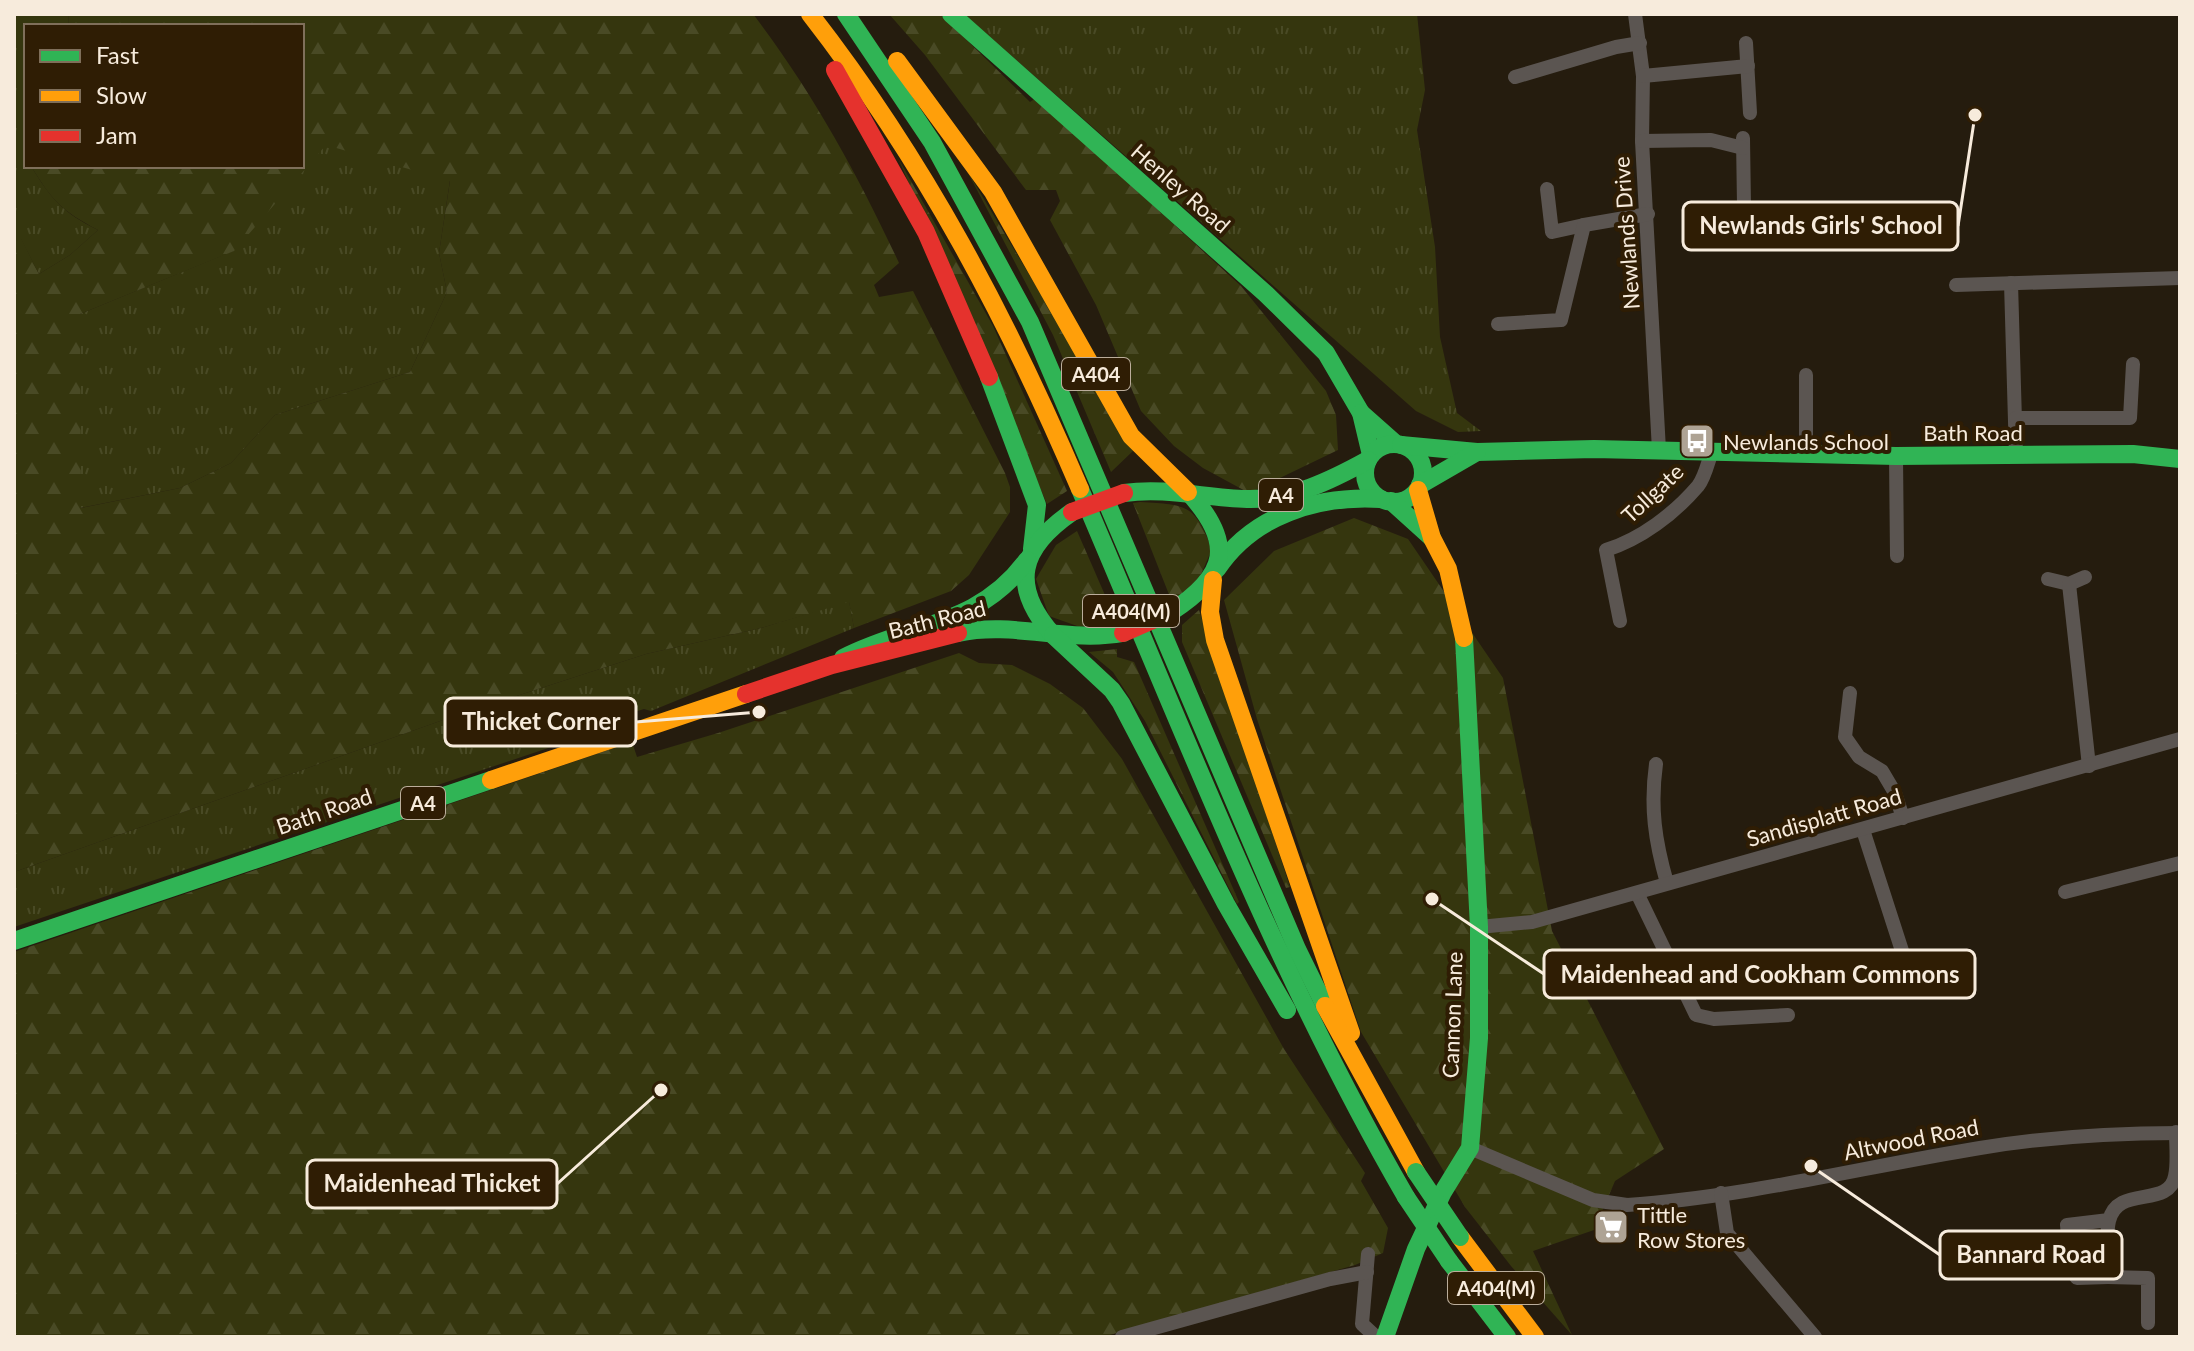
<svg xmlns="http://www.w3.org/2000/svg" width="2194" height="1351" font-family="Lato,sans-serif">
<style>
.grass{fill:url(#grass-tufts)}
.forest{fill:url(#forest-firs);fill-rule:evenodd}
.lines{fill:none;stroke-linecap:round;stroke-linejoin:round}
.street{stroke:#5b5551;stroke-width:14}
.fast{stroke:#30b455;stroke-width:18}
.slow{stroke:#ff9f0a;stroke-width:18}
.jam{stroke:#e5322d;stroke-width:18}
.fast-bridge{stroke:#30b455;stroke-width:18}
.jam-bridge{stroke:#e5322d;stroke-width:18}
.labels{text-anchor:middle;dominant-baseline:central;stroke-width:8;stroke-linejoin:round;paint-order:stroke}
.shield{fill:#2f1d04;stroke:#bbad9b;stroke-width:2}
.shield-label{font-size:20px;font-weight:bold;fill:#f7ebdc}
.street-label{font-size:22px;fill:#f7ebdc;stroke:#2f1d04}
.poi-label{font-size:22px;fill:#f7ebdc;stroke:#2f1d04;text-anchor:start}
.leader{fill:none;stroke:#f7ebdc;stroke-width:3}
.callout-dot{fill:#f7ebdc;stroke:#2f1d04;stroke-width:3}
.callout{fill:#2f1d04;stroke:#f7ebdc;stroke-width:3}
.callout-label{font-size:24px;text-anchor:middle;font-weight:bold;fill:#f7ebdc}
</style>
<defs>
<pattern id="grass-tufts" width="24" height="20" patternUnits="userSpaceOnUse" patternTransform="scale(2)"><rect width="24" height="20" fill="#35360e"/><path d="M3 7l-1-3M5 7V3M7 7l1-3M15 17l-1-3M17 17v-4M19 17l1-3" fill="none" stroke="#494a25"/></pattern>
<pattern id="forest-firs" width="22" height="20" patternUnits="userSpaceOnUse" patternTransform="scale(2)"><rect width="22" height="20" fill="#35360e"/><path d="M5 1l3.5 6h-7zM16 11l3.5 6h-7z" fill="#494a25"/></pattern>
</defs>
<rect width="100%" height="100%" fill="#251c0e"/>
<g class="grass">
<path d="M14,14H68L69,26H26V166H31C51,199 63,213 98,230L70,255L39,274L21,239L14,242Z"/>
<path d="M964,14H1417L1425,90L1417,130L1435,247L1440,337L1457,413L1481,431L1458,432L1416,411Z"/>
<path d="M326,144L450,180L439,253L447,292L410,372L275,415L231,463L180,488L80,508V314L233,251Z"/>
<path d="M849,601L854,628L651,711L644,709L585,727L572,740L14,927V872L443,720L646,654L761,628Z"/>
</g>
<g class="forest">
<path d="M68,14H753C812,91 858,175 899,263L874,285L879,297L913,291L1005,473L1010,487V512L969,575L951,591L854,628L849,602L761,628L646,654L443,720L14,872V242L21,238L39,274L70,255L98,230C61,210 53,202 31,166H302V26H69ZM326,145L450,181L439,253L447,292L410,372L275,415L231,463L180,488L81,508L80,314L234,251Z"/>
<path d="M889,14H940L1030,102L1036,98L1241,286L1326,391L1336,415L1338,450L1249,493L1203,468L1174,446L1141,411L1096,305L1050,220L1060,201L1056,190H1026L925,55Z"/>
<path d="M898,158L993,326L1067,491L1047,504Z"/>
<path d="M966,169L1134,450L1111,472L1053,335Z"/>
<path d="M1140,502C1188,505 1194,504 1212,549L1199,579L1185,596L1170,597L1133,503Z"/>
<path d="M1354,518L1408,539L1503,678L1552,931L1664,1149L1615,1181L1594,1230L1533,1251L1572,1335L1511,1266L1465,1207L1361,1032L1257,719L1224,600L1274,551Z"/>
<path d="M1077,531L1115,618L1080,627L1049,616L1036,579L1056,545Z"/>
<path d="M1199,610L1290,887L1286,888L1182,642V625Z"/>
<path d="M1117,649V657L1134,662L1239,902L1237,904L1145,721L1113,672L1089,652Z"/>
<path d="M959,653L979,663L1012,665L1050,684L1083,708L1122,759L1284,1049L1365,1173L1361,1181L1388,1228L1383,1253L1355,1265L1103,1337H14V952L632,742L637,757L718,733Z"/>
</g>
<g class="lines">
<g class="street">
<path d="M1635,14L1643,76L1642,141L1659,450"/>
<path d="M1746,43L1750,113"/>
<path d="M1643,76L1748,66"/>
<path d="M1515,77L1616,47L1640,43"/>
<path d="M1743,138L1744,206L1751,237"/>
<path d="M1642,141L1711,140L1743,148"/>
<path d="M1547,189L1552,232L1584,225"/>
<path d="M2011,283L2016,456"/>
<path d="M1956,285L2180,278"/>
<path d="M1498,324L1561,320L1584,225L1648,214"/>
<path d="M2016,418H2130L2133,364"/>
<path d="M1806,452V375"/>
<path d="M1896,456L1897,556"/>
<path d="M2048,579L2069,584L2085,577"/>
<path d="M2069,584L2089,766"/>
<path d="M1620,621L1606,550C1641,539 1674,514 1698,486C1705,477 1708,462 1712,451"/>
<path d="M1850,693L1845,737L1859,757L1882,771L1895,793L1903,818"/>
<path d="M1656,764C1650,807 1655,841 1667,883"/>
<path d="M1863,830L1904,957"/>
<path d="M2065,892L2180,863"/>
<path d="M1637,893L1696,1015L1714,1019L1788,1015"/>
<path d="M1479,927L1532,922L2180,739"/>
<path d="M1871,976L1881,964L1922,956"/>
<path d="M1470,1148L1593,1200L1627,1205C1746,1197 1863,1167 1980,1148C2046,1137 2113,1133 2180,1133"/>
<path d="M1721,1193L1727,1233L1815,1337"/>
<path d="M2109,1220L2067,1225L2071,1270L2077,1278L2108,1277C2109,1260 2105,1238 2109,1221C2117,1184 2169,1209 2175,1176C2178,1163 2176,1146 2176,1132"/>
<path d="M1368,1254L1362,1324L1376,1337"/>
<path d="M2108,1277L2148,1278V1323"/>
<path d="M1122,1337L1330,1279L1367,1272"/>
</g>
<g class="fast">
<path d="M846,14L932,142L1030,322L1297,949L1325,1006"/>
<path d="M951,14L1266,294L1326,353L1361,413L1371,455"/>
<path d="M989,377L1037,505L1032,549"/>
<path d="M1361,413L1396,444"/>
<circle cx="1394" cy="473" r="29"/>
<path d="M1401,445L1477,452L1594,449L1896,456L2133,454L2180,459"/>
<path d="M1420,485L1477,452"/>
<path d="M1080,489C1183,729 1275,971 1406,1197"/>
<path d="M1124,493C1166,487 1205,498 1247,499C1291,500 1330,481 1368,460"/>
<path d="M1391,501L1432,538"/>
<path d="M1217,569C1253,515 1318,495 1381,499"/>
<path d="M1171,612C1228,575 1235,543 1188,492"/>
<path d="M958,633C1013,621 1067,643 1123,633"/>
<path d="M1053,635C1009,585 1020,548 1072,512"/>
<path d="M1053,635L1112,690L1121,703L1226,904L1287,1010"/>
<path d="M843,658C911,623 978,627 1027,560"/>
<path d="M14,941L491,780"/>
<path d="M1449,1261L1507,1337"/>
<path d="M1385,1337L1416,1249L1443,1192L1470,1148L1479,1038V927L1464,638"/>
</g>
<g class="slow">
<path d="M810,14C925,162 1007,318 1080,489"/>
<path d="M897,61L993,192L1131,436L1188,492"/>
<path d="M1418,490L1432,538L1448,569L1464,638"/>
<path d="M1213,580L1210,612L1215,640L1351,1033"/>
<path d="M491,780L746,694"/>
<path d="M1325,1006L1416,1172"/>
<path d="M1460,1237L1535,1337"/>
</g>
<g class="jam">
<path d="M835,70L926,232L989,377"/>
<path d="M746,694L832,665L958,633"/>
</g>
<g class="fast-bridge">
<path d="M1416,1172L1460,1237"/>
<path d="M1406,1197L1449,1261"/>
</g>
<g class="jam-bridge">
<path d="M1072,512L1124,493"/>
<path d="M1123,633L1171,612"/>
</g>
</g>
<defs>
<symbol id="bus-square" viewBox="-11 -11 22 22"><rect x="-9" y="-9" width="18" height="18" rx="4" fill="#aea394" stroke="#2f1d04"/><path d="M-5-6H5V4H4V6H2V4H-2V6H-4V4H-5ZM-3.5-4V0h7V-4ZM-3.5 1.2v1.5H-2V1.2ZM2 1.2v1.5H3.5V1.2Z" fill="#fff"/></symbol>
<symbol id="supermarket-square" viewBox="-11 -11 22 22"><rect x="-9" y="-9" width="18" height="18" rx="4" fill="#aea394" stroke="#2f1d04"/><path d="M-6-5.5h2.5l.6 2H6L4.5 2H-2.5L-4.4-4H-6ZM-1.5 3.2a1.3 1.3 0 1 0 .1 0ZM3 3.2a1.3 1.3 0 1 0 .1 0Z" fill="#fff"/></symbol>
</defs>
<g fill-rule="evenodd">
<use href="#bus-square" x="1677" y="421" width="40" height="40"/>
<use href="#supermarket-square" x="1591" y="1207" width="40" height="40"/>
</g>
<g class="labels">
<g class="shield">
<rect x="1062" y="358" width="68" height="32" rx="6"/>
<rect x="1259" y="479" width="44" height="32" rx="6"/>
<rect x="1083" y="595" width="96" height="32" rx="6"/>
<rect x="401" y="787" width="44" height="32" rx="6"/>
<rect x="1448" y="1272" width="96" height="32" rx="6"/>
</g>
<g class="shield-label">
<text x="1096" y="374">A404</text>
<text x="1281" y="495">A4</text>
<text x="1131" y="611">A404(M)</text>
<text x="423" y="803">A4</text>
<text x="1496" y="1288">A404(M)</text>
</g>
<g class="street-label">
<text transform="translate(1181 188) rotate(41)">Henley Road</text>
<text transform="translate(1626 233) rotate(-94)">Newlands Drive</text>
<text x="1973" y="432">Bath Road</text>
<text transform="translate(1652 493) rotate(-43)">Tollgate</text>
<text transform="translate(937 619) rotate(-14)">Bath Road</text>
<text transform="translate(324 811) rotate(-19)">Bath Road</text>
<text transform="translate(1824 817) rotate(-16)">Sandisplatt Road</text>
<text transform="translate(1452 1015) rotate(-88)">Cannon Lane</text>
<text transform="translate(1911 1139) rotate(-11)">Altwood Road</text>
</g>
<g class="poi-label">
<text x="1723" y="441">Newlands School</text>
<text x="1637" y="1214">Tittle<tspan x="1637" dy="25">Row Stores</tspan></text>
</g>
</g>
<path class="leader" d="M1975 115L1958 226M759 712L636 722M1432 899L1544 974M661 1090L557 1184M1811 1166L1940 1255"/>
<g class="callout-dot">
<circle cx="1975" cy="115" r="8"/>
<circle cx="759" cy="712" r="8"/>
<circle cx="1432" cy="899" r="8"/>
<circle cx="661" cy="1090" r="8"/>
<circle cx="1811" cy="1166" r="8"/>
</g>
<g class="callout">
<rect x="1683" y="202" width="275" height="48" rx="8"/>
<rect x="445" y="698" width="191" height="48" rx="8"/>
<rect x="1544" y="950" width="431" height="48" rx="8"/>
<rect x="307" y="1160" width="250" height="48" rx="8"/>
<rect x="1940" y="1231" width="182" height="48" rx="8"/>
</g>
<g class="callout-label">
<text x="1821" y="234">Newlands Girls' School</text>
<text x="541" y="730">Thicket Corner</text>
<text x="1760" y="983">Maidenhead and Cookham Commons</text>
<text x="432" y="1192">Maidenhead Thicket</text>
<text x="2031" y="1263">Bannard Road</text>
</g>
<rect width="2194" height="1351" fill="none" stroke="#f7ebdc" stroke-width="32"/>
<rect x="24" y="24" width="280" height="144" fill="#2f1d04" stroke="#7f6f5a" stroke-width="2"/>
<rect x="40" y="50" width="40" height="12" fill="#30b455" stroke="#7f6f5a" stroke-width="2"/>
<text x="96" y="64" font-size="24" fill="#f7ebdc">Fast</text>
<rect x="40" y="90" width="40" height="12" fill="#ff9f0a" stroke="#7f6f5a" stroke-width="2"/>
<text x="96" y="104" font-size="24" fill="#f7ebdc">Slow</text>
<rect x="40" y="130" width="40" height="12" fill="#e5322d" stroke="#7f6f5a" stroke-width="2"/>
<text x="96" y="144" font-size="24" fill="#f7ebdc">Jam</text>
</svg>
